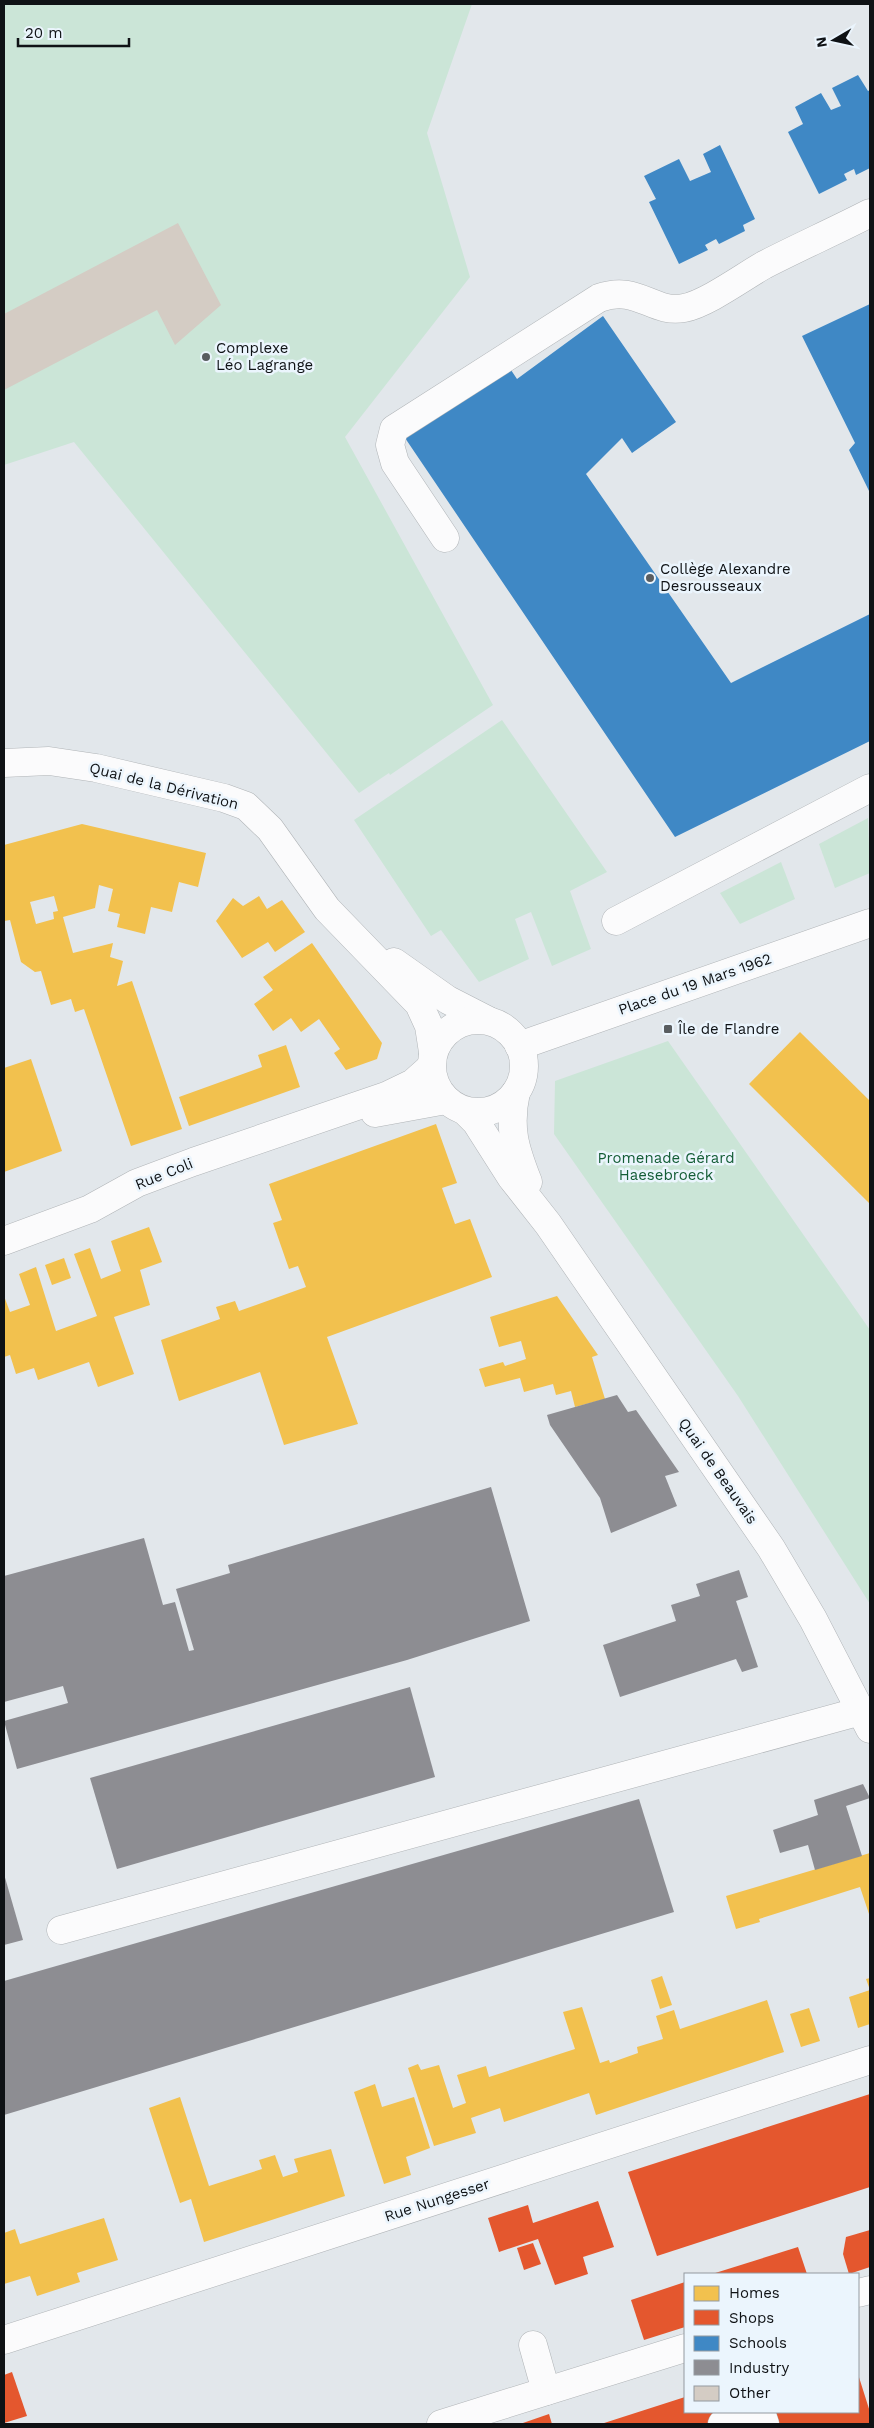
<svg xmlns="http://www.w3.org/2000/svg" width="874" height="2428" font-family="'Work Sans',sans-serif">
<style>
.green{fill:#cbe5d7}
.homes{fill:#f2c14e;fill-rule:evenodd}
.shops{fill:#e4572e}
.schools{fill:#3f88c5}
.industry{fill:#8d8d92}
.building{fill:#d4ccc4}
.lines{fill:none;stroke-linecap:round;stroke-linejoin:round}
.minor-casing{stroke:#b0b4b7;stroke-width:29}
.minor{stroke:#fbfbfc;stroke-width:28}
.poi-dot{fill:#595d60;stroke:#ebf5fd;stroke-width:2}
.labels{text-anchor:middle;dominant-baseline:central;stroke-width:5;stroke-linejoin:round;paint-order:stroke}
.poi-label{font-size:15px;fill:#0f1215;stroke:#ebf5fd;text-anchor:start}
.street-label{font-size:15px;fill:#0f1215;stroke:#ebf5fd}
.park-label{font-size:15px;fill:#145d36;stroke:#ebf5fd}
</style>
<rect width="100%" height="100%" fill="#e2e7eb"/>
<g class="green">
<path d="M4,4H472L427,133L470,277L345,437L493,705L390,775L389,773L359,793L74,442L4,465Z"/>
<path d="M502,720L607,872L570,891L591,949L552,966L531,912L515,919L529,959L479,982L441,930L431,936L354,820Z"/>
<path d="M868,818L870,873L835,888L819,844Z"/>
<path d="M781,862L795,899L740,924L720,893Z"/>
<path d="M668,1041L870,1330V1604L738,1396L554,1134L555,1081Z"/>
</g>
<g class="homes">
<path d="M82,824L206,853L198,887L179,882L172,912L151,907L145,934L117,927L120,914L108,911L113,889L99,885L95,908L63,917L73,953L113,943L110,957L123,961L117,986L132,981L182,1129L131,1146L84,1009L75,1012L71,999L51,1005L41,971L35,972L21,962L10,920L4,921V845ZM54,896L58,911L53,912L54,919L36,924L30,902Z"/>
<path d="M259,896L267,909L282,900L305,932L275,952L268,942L242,958L216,921L233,898L243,906Z"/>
<path d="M312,943L382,1043L377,1059L346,1070L334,1053L340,1049L319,1019L301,1032L291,1018L273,1031L254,1004L273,990L263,977Z"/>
<path d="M800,1032L870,1101V1204L749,1084Z"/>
<path d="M286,1045L300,1087L189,1126L179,1097L262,1067L258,1055Z"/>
<path d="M31,1059L62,1151L4,1172V1068Z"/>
<path d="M436,1124L457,1183L442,1188L455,1224L470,1219L492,1277L327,1337L358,1424L284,1445L260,1372L179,1401L161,1340L220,1319L216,1307L235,1301L239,1311L306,1287L298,1266L289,1269L273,1223L282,1220L269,1184Z"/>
<path d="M149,1227L162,1262L140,1270L150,1305L114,1317L134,1374L98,1387L89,1362L38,1380L34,1368L16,1374L10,1355L4,1357V1296L10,1312L30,1305L19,1274L36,1267L56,1331L97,1316L74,1254L90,1248L101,1279L121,1271L111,1241Z"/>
<path d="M64,1258L71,1278L52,1285L45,1265Z"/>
<path d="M557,1296L598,1355L592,1357L605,1399L575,1407L571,1391L556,1395L553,1384L524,1392L520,1378L485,1387L479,1369L503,1362L505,1366L526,1359L521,1341L499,1347L490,1317Z"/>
<path d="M870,1853V1917L860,1887L759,1919L760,1922L736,1929L726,1896Z"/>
<path d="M662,1976L672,2005L660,2009L651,1980Z"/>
<path d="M870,1978V2024L858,2028L849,1997L870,1990L866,1979Z"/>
<path d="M767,2000L784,2052L596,2115L589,2093L504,2122L500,2108L471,2118L476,2133L434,2146L408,2068L418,2064L421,2070L439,2065L453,2108L466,2103L457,2075L486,2066L489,2077L575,2049L563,2012L582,2007L600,2063L609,2060L610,2063L638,2053L637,2047L663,2039L656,2016L674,2010L680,2029Z"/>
<path d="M809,2008L820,2041L801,2047L790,2014Z"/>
<path d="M375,2084L382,2107L414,2097L430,2148L406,2157L411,2175L384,2184L354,2092Z"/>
<path d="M180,2097L209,2186L262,2169L259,2160L275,2155L283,2177L298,2172L294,2159L331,2149L345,2196L204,2242L191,2199L180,2203L149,2108Z"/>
<path d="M104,2218L118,2260L77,2273L80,2282L37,2296L30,2276L4,2284V2233L15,2229L20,2244Z"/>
</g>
<g class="shops">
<path d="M870,2094V2187L657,2256L628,2172Z"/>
<path d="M598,2201L614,2247L583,2257L588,2274L555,2285L538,2239L499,2252L488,2218L528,2205L533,2223Z"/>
<path d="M870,2230V2267L849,2274L843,2254L846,2237Z"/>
<path d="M533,2243L541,2264L524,2270L517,2248Z"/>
<path d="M798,2247L807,2274H712Z"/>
<path d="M685,2282V2327L644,2340L631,2300Z"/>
<path d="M12,2372L27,2416L4,2423V2375Z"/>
<path d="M858,2374L870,2412V2424H601L685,2397V2412H858Z"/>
<path d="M549,2414L552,2424H520Z"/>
</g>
<g class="schools">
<path d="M858,75L868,91L870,90V168L856,175L854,169L844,174L847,180L819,194L788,132L803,124L795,107L821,93L831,110L841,106L832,88Z"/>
<path d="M720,145L755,219L743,225L745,231L719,244L716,239L705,245L708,250L679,264L649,202L656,199L644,176L679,159L690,181L711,172L703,154Z"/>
<path d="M870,304V493L849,450L855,443L802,336Z"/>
<path d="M603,316L676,422L632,453L622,438L586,474L731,683L870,614V741L675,837L403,435L507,364L517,379Z"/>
</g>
<g class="industry">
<path d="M617,1395L628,1412L636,1410L679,1472L665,1476L677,1506L611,1533L600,1498L550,1425L547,1415Z"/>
<path d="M491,1487L530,1621L407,1660L17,1769L4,1721L68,1703L63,1686L4,1702V1576L144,1538L163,1605L175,1602L189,1651L194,1650L176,1589L230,1573L228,1565Z"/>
<path d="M739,1570L748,1597L736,1601L758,1667L742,1672L736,1659L620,1697L603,1645L676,1621L671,1605L700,1596L696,1584Z"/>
<path d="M410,1687L435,1777L117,1869L90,1778Z"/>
<path d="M863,1784L870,1798L846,1806L862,1856L815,1870L808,1845L780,1853L773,1830L818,1815L814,1800Z"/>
<path d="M639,1799L674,1912L4,2115V1981Z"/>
<path d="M4,1874L23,1940L4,1945Z"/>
</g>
<path class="building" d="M178,223L221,305L175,345L157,310L4,390V314Z"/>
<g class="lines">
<defs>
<g id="minor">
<path d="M445,538L395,463L390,445L394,429L599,298C638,284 652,314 684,308C706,304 743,277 764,265C799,247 835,231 870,213"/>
<path d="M4,763L49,761L96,768L224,798L246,806L270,829L327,909L419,1004L429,1026L433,1052"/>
<path d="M616,921L870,788"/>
<path d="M394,962L448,1000L487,1020"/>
<circle cx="478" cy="1066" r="46"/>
<path d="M519,1046L870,923"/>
<path d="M516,1092C508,1128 515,1149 528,1182"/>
<path d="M465,1111L476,1122L511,1177L548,1224L771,1548L813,1619L870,1729"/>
<path d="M375,1113L446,1100"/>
<path d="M4,1241L90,1209L137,1183L193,1162L386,1096L413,1083L431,1067"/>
<path d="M61,1930L861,1711"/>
<path d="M858,2293L870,2290"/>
<path d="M4,2340L870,2060"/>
<path d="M533,2345L546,2391"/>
<path d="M441,2424L685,2348"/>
<path d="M722,2424L761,2412L765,2424"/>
</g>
</defs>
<use href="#minor" class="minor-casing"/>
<use href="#minor" class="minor"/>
</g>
<g class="poi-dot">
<circle cx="206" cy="357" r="5"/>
<circle cx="650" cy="578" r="5"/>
<rect x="663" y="1024" width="10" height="10" rx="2.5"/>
</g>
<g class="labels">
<g class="poi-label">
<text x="216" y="348">Complexe<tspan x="216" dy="17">Léo Lagrange</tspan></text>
<text x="660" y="569">Collège Alexandre<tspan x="660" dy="17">Desrousseaux</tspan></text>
<text x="678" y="1029">Île de Flandre</text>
</g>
<g class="street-label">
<text transform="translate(164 786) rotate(14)">Quai de la Dérivation</text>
<text transform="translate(695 984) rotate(-19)">Place du 19 Mars 1962</text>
<text transform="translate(164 1174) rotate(-22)">Rue Coli</text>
<text transform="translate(718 1471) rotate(55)">Quai de Beauvais</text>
<text transform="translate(437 2200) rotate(-18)">Rue Nungesser</text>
</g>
<g class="park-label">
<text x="666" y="1158">Promenade Gérard<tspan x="666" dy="17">Haesebroeck</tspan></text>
</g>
</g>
<rect width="874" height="2428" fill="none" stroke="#0f1215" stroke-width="10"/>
<rect x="684" y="2273" width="175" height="140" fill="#ebf5fd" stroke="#939aa0"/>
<rect x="694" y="2286" width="25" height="15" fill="#f2c14e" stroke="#939aa0"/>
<text x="729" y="2298" font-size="15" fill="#0f1215">Homes</text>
<rect x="694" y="2310" width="25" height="15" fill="#e4572e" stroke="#939aa0"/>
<text x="729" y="2323" font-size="15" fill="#0f1215">Shops</text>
<rect x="694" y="2336" width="25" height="15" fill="#3f88c5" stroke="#939aa0"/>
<text x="729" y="2348" font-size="15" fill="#0f1215">Schools</text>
<rect x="694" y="2360" width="25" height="15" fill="#8d8d92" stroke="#939aa0"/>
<text x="729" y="2373" font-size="15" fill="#0f1215">Industry</text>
<rect x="694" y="2386" width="25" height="15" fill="#d4ccc4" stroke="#939aa0"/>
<text x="729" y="2398" font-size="15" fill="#0f1215">Other</text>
<g transform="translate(834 40) rotate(261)" stroke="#ebf5fd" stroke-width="4" paint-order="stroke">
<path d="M0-4L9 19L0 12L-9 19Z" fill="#0f1215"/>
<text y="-8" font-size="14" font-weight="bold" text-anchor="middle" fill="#0f1215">N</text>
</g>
<path d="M18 38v8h111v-8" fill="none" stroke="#0f1215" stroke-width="2.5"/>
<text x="25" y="38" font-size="15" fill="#0f1215" stroke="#ebf5fd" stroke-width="4" paint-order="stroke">20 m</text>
</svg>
